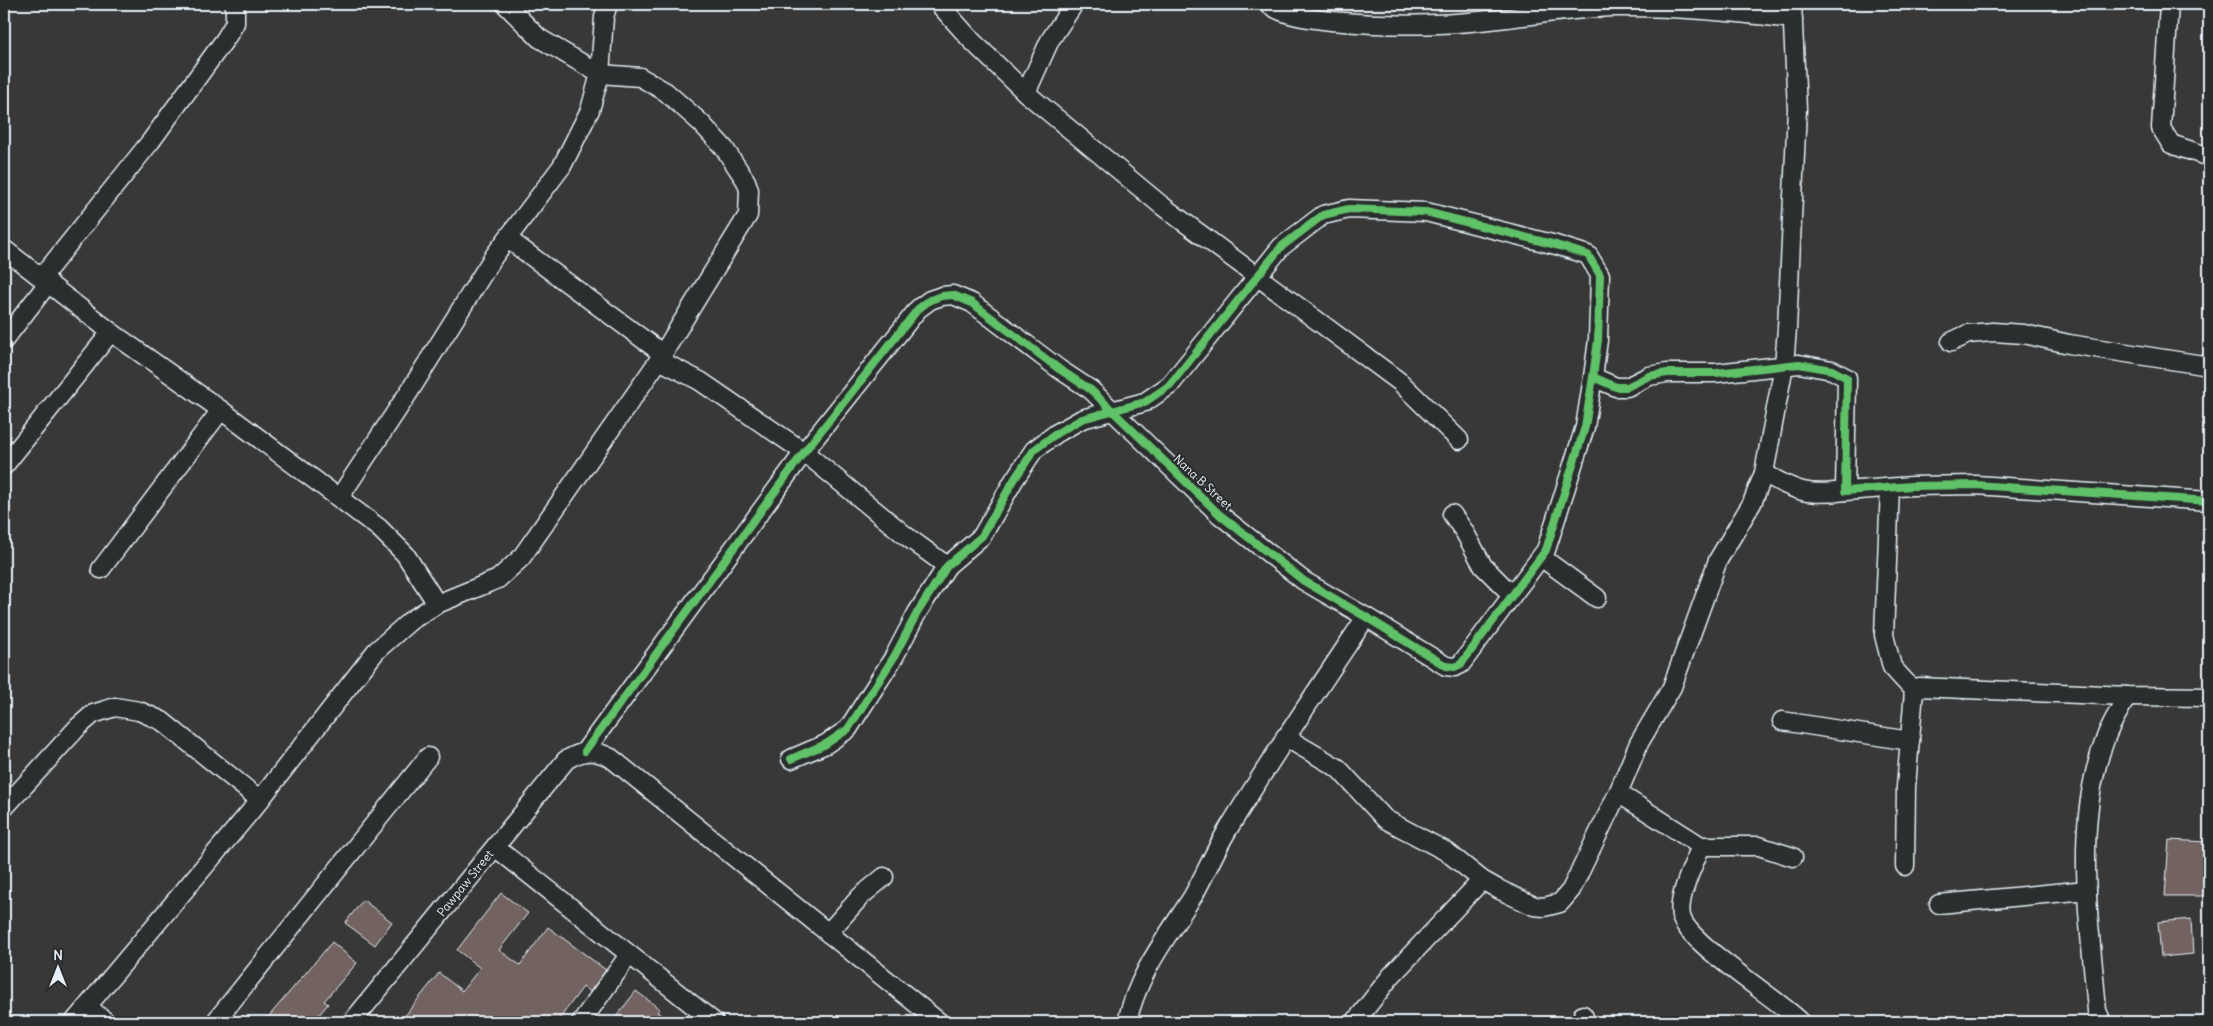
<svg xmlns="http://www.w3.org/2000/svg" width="2213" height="1026" font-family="Delius,sans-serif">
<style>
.building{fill:#726461;stroke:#e8f1f8}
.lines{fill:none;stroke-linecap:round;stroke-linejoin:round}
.minor-casing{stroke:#e8f1f8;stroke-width:21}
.minor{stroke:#2a2d2e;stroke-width:18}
.cycleway-casing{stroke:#2a2d2e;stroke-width:11}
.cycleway{stroke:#61c268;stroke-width:8}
.labels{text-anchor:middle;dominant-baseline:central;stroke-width:4;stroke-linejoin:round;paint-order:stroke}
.street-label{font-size:12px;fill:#e8f1f8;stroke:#2a2d2e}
</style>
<rect width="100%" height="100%" fill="#383838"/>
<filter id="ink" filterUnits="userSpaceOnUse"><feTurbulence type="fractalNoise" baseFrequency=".02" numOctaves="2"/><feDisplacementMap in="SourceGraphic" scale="10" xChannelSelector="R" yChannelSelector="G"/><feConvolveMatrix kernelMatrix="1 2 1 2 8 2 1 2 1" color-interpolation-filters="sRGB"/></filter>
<g filter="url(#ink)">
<g class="building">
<path d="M2169,840L2208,842L2207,866H2209V896H2165Z"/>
<path d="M501,893L528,913L499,950L520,965L548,927L606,970L590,992L583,987L557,1022H400L439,973L462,991L480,968L457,950Z"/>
<path d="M363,900L392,922L375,945L345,923Z"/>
<path d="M2191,919L2193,954L2161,957L2158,922Z"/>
<path d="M332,942L357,963L324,1001L328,1004L313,1022H264Z"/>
<path d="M636,991L660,1009L657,1012L670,1022H612Z"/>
</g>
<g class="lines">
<defs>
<g id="minor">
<path d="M939,4L972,41L1026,93L1161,205L1400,382L1459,440"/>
<path d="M1269,4C1283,16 1313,19 1331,21C1384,26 1437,26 1490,20C1532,16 1572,8 1615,7C1674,6 1733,12 1793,19"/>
<path d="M2169,4L2161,128L2171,144L2209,157"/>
<path d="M1026,93L1050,40L1074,4"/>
<path d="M508,239L663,354"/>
<path d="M4,249L111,332L221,410L379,528L405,554L437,604"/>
<path d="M42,277L151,141L226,38L235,23V4"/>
<path d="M4,340L49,282"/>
<path d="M1951,342L1968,334L1993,332L2024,334L2069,344L2209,366"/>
<path d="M659,360L700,381L804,452L906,536L947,566"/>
<path d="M4,466L111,332"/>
<path d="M1764,473C1796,492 1808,496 1845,491"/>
<path d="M1890,488L1884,635L1892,667L1914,691"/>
<path d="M339,498L409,392L494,256L562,166L590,110L600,74L604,17L608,4"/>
<path d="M1452,514L1464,531L1483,566L1512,595"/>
<path d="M1541,557L1597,598"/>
<path d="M101,569L221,410"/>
<path d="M1782,721L1910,741"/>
<path d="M1285,737L1338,768L1385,819L1447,852L1482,880L1498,889L1534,906L1544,907L1560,903L1571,890L1618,793L1639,743L1672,687L1718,560L1752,503L1764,473L1784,365L1787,329L1797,109L1792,4"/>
<path d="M585,751L804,452L918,309L930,300L942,296L953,295L972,303L1059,369L1091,390L1220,515L1304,581L1366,617L1446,666L1455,667L1461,664L1546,550L1585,427L1593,377"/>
<path d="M791,759L826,744L848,729L894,657L917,613L947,566L982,536L1014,480L1034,450L1057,433L1082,419L1145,402L1170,385L1281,247L1323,215L1349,209L1426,212L1556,245L1588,255L1600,275L1598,340L1593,377L1616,387H1627L1649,376L1667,373H1716L1799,364L1832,370L1847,378L1845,491L1912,486L1976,485L2209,501"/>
<path d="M1618,793L1701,846H1759L1793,857"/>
<path d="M4,808L78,727L93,714L115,707L139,711L162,721L260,800"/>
<path d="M1701,846C1694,864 1677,897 1681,916C1687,943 1777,998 1801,1022"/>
<path d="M495,847L714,1022"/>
<path d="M1905,866L1906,787L1914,691L1919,687L2127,696L2209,697"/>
<path d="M1939,904L2087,890"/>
<path d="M828,933L861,896L884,877"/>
<path d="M88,1007L106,1022"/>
<path d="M1583,1015L1586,1022"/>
<path d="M74,1022L260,800L376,651L410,621L437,604L498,579L521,558L659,360L748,215L749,190L746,181L724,148L701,123L666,92L640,77L600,74L539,38L505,4"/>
<path d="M215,1022L428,757"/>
<path d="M352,1022L566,760C583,750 593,749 611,758L939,1022"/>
<path d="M581,1022L629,955"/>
<path d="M1127,1022C1138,973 1167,937 1193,896C1206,873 1216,848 1230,826C1273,755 1320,686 1366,617"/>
<path d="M1355,1022L1391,976L1482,880"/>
<path d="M2102,1022L2097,1011C2090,921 2072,824 2106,737C2111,723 2120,710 2127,696"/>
</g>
</defs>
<use href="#minor" class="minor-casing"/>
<use href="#minor" class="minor"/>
<defs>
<g id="cycleway">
<path d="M585,751L804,452L918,309L930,300L942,296L953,295L972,303L1059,369L1091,390L1220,515L1304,581L1366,617L1446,666L1455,667L1461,664L1546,550L1585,427L1593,377"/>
<path d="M791,759L826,744L848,729L894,657L917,613L947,566L982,536L1014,480L1034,450L1057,433L1082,419L1145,402L1170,385L1281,247L1323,215L1349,209L1426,212L1556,245L1588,255L1600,275L1598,340L1593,377L1616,387H1627L1649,376L1667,373H1716L1799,364L1832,370L1847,378L1845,491L1912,486L1976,485L2209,501"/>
</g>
</defs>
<use href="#cycleway" class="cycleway-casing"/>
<use href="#cycleway" class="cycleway"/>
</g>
</g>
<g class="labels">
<g class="street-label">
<text transform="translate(1203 482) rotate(43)">Nana B Street</text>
<text transform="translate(465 883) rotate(-51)">Pawpaw Street</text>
</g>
</g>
<rect width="2213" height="1026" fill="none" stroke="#2a2d2e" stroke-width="20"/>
<rect x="10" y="10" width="2193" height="1006" fill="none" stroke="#e8f1f8" stroke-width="2" filter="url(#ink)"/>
<g transform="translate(58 968)" stroke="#2a2d2e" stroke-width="4" paint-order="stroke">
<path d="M0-4L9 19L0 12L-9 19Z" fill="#e8f1f8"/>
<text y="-8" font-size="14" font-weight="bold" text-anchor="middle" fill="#e8f1f8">N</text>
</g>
</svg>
